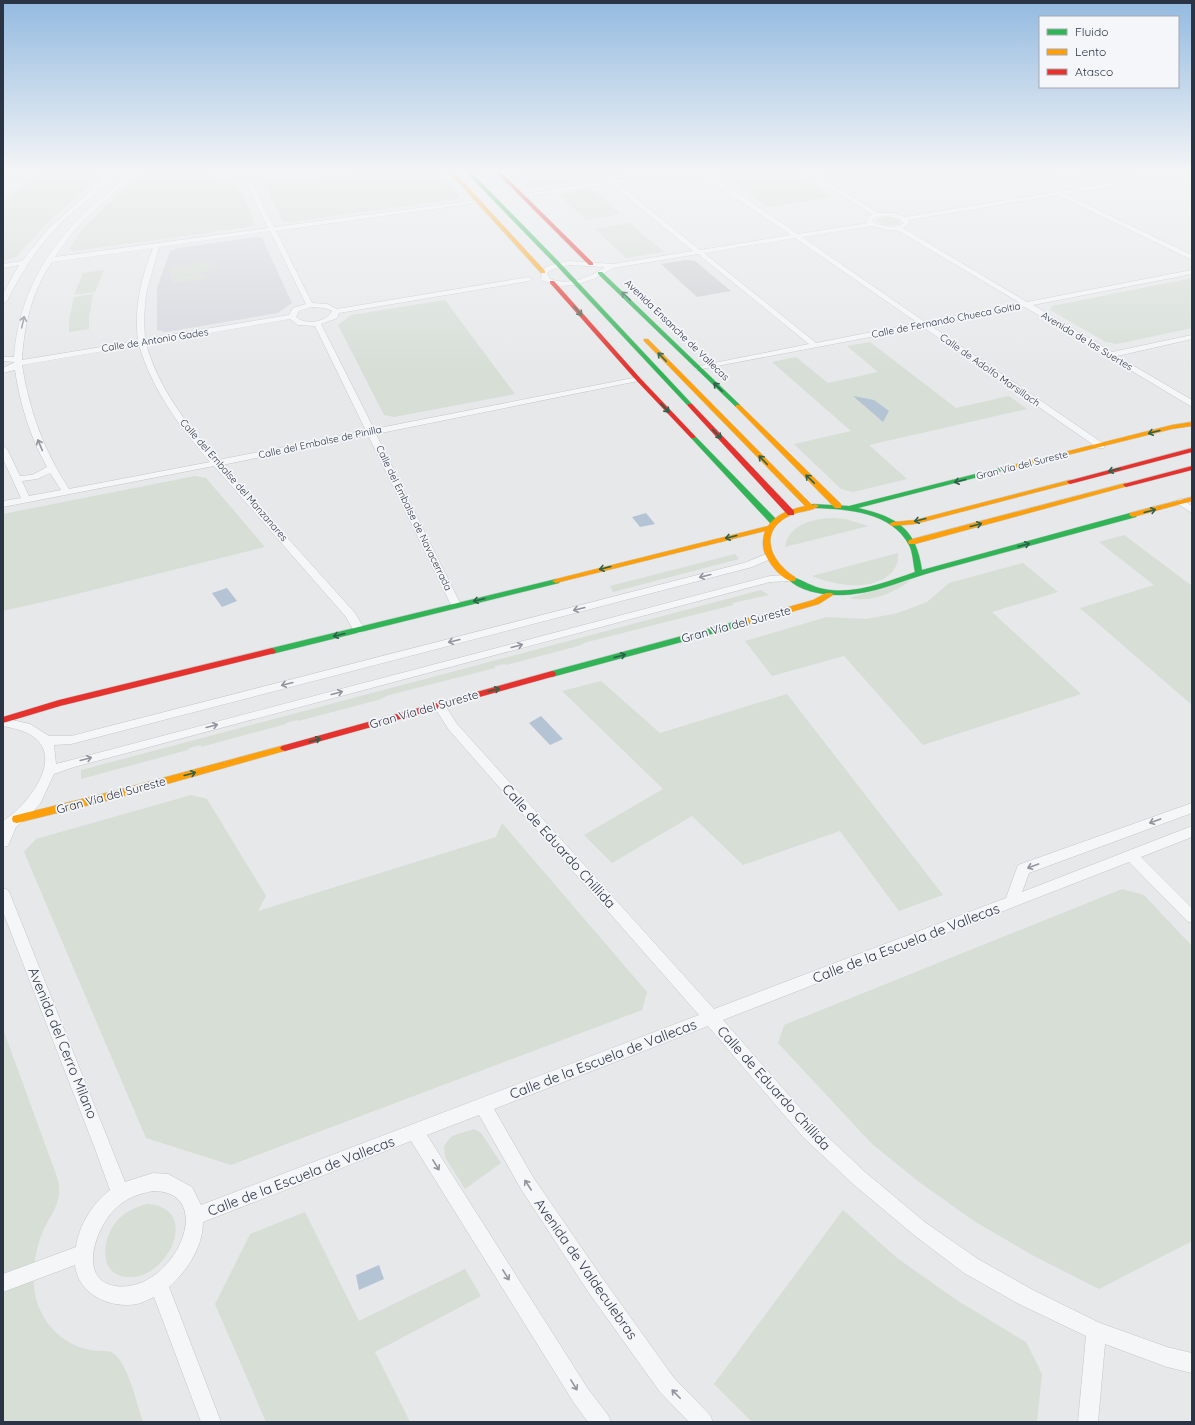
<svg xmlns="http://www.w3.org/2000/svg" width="1195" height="1425" font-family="Quicksand,sans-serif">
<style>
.built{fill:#d4d7dd}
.green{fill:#d6ded6}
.water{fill:#b4c4d5}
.building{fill:#ced0d3}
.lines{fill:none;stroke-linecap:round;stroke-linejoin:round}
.street-casing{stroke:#c4c6c8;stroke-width:1}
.fast-casing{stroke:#c4c6c8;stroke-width:1}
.slow-casing{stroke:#c4c6c8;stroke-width:1}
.jam-casing{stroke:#c4c6c8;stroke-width:1}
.street{fill:#f5f6f7;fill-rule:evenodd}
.fast{fill:#30b455;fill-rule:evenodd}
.slow{fill:#ff9f0a;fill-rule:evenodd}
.jam{fill:#e5322d;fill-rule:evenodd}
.oneway{stroke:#2d614b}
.oneway2{stroke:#90959e}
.labels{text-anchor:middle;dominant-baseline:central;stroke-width:3.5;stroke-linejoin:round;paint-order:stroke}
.far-street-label{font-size:10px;fill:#2b3445;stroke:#f4f6f9}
.street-label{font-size:12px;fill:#2b3445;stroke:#f4f6f9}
.near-street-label{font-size:14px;fill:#2b3445;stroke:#f4f6f9}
</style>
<rect width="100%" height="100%" fill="#e6e8ea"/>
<path class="built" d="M256,237L262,238L292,303L278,313L166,332L157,330V288L170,251L178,248Z"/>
<g class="green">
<path d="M41,172H105L47,223L16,257L3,261V201Z"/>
<path d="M144,172C161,172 202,171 217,178C224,181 228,184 237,185L250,210L255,225L250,227L74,251L69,249L82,230L107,204Z"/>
<path d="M377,172H411L413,174L439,172L460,196L455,199L291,222L283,221L263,182L270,180L312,179Z"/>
<path d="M513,172H650L534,188L527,187Z"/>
<path d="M717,172H794L832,197L768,207Z"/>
<path d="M820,172H1155L1094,182L1076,174L935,183H851L835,181Z"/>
<path d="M592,189L621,214L586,220L558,194Z"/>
<path d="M889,217L899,220L900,223C894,227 882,227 877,220L879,218Z"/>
<path d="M629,223L664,252L626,258L595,229Z"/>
<path d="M213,261L216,270L171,276L169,268Z"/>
<path d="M104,270L95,292L74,295L83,273Z"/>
<path d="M204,273L206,279L173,284L171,277Z"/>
<path d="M1192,278V328L1117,344L1106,342L1050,310L1052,306Z"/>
<path d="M93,294L89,317V329L69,332V320L74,297Z"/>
<path d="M445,300L515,394L394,417L384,415L338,325L351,315Z"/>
<path d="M870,342L956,408L1009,396L1027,409L869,445L907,479L853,492L841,489L794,444L851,431L772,362L796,357L828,383L878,372L847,346Z"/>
<path d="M195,476L206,478L265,547L73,595L3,611V514Z"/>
<path d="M833,518L845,519L869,526L785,547C789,524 812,519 833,518Z"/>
<path d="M1124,535L1192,586V705L1080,608L1154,585L1099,542Z"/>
<path d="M898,553C899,561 897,565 893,571C874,593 834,585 812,576Z"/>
<path d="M735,554L739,559L613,592L610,586Z"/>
<path d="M1023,563L1058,592L992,612L1081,694L923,745L844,656L772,676L745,641L827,617L866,619L898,613L927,602L949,583Z"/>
<path d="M911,580C894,593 870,603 849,598Z"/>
<path d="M761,590L769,595L733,603V605L587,642L578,646L506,665L505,664L495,666V668L389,695L378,700L298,721L297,720L286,723V724L201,747V745L189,748L188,750L81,779V770Z"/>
<path d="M601,681L660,733L787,694L943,895L899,911L840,831L743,865L692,816L612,863L584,835L663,789L562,691Z"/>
<path d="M191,795L207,799L266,896L258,911L496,837L502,823L647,992L642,1010L231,1165L146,1138L24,852L36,839Z"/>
<path d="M1122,889L1144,895L1192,946V1241L1099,1289L1032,1255L974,1221L919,1182L872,1144L778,1043L784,1025Z"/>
<path d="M3,1029L57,1177C65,1202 50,1213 41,1236C33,1258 30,1288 40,1310C49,1330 68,1346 90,1350C98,1352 106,1349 113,1353C128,1363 137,1405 143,1422H3Z"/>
<path d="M474,1129L481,1133L501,1163L465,1189L445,1157L444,1146L452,1136Z"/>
<path d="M147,1204C202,1207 168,1281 127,1277C98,1275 102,1239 116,1222C124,1212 135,1207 147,1204Z"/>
<path d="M843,1210L897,1258L958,1301L1026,1342L1042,1374L1037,1422H752L714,1384Z"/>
<path d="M305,1212L359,1321L465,1269L481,1296L375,1352L410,1422H266L215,1304L250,1234Z"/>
</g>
<g class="water">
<path d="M853,396L874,400L889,411L883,422Z"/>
<path d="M646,513L655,524L640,527L632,517Z"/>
<path d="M227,588L237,601L222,607L212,593Z"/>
<path d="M541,716L563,739L550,745L529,723Z"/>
<path d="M379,1265L384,1279L359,1290L356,1275Z"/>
</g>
<path class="building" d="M686,260L695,261L731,291L697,297L661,264Z"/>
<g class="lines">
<defs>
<g id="street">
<path d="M24,172H31L3,194V189Z"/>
<path d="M111,172H118C103,190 83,202 67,217C41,241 23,269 7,301L3,303V294L19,265L3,268V264L22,261L48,229Z"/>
<path d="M130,172H137L86,218L72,233L55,257L268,228L246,182L229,180L227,175L211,172H237L232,176L233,178L257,179V181L251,182L274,227L478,200L479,201L476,203L276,231L312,303L327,304L337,309L529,277L532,279L529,281L339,313L337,318L321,324L374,429L638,377L642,379L638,381L376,434L461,605L456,608L451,605L368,435L222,465L355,613L365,630L359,634L355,633L346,617L214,466L3,507V501L21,498L3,459V446L7,449L20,476L32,475L47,467C30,437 20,404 15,370L3,373V368L15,362L3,361V357H14C18,302 43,252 83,215C98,200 116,188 130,172ZM270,231L306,304L293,308L289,315L145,339L144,318L146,294L159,247ZM153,248C141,278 134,308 138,341L22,360C24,325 32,291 52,262ZM311,307L325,308L332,311C327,323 304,325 296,317L299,311ZM290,319L298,325L315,326L366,431L218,460C187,425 159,389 146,344ZM139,345C152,390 180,427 210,462L69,489C44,451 29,410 22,365ZM50,473L61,490L29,496L22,481L37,479Z"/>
<path d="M310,172H348L262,179L259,177L262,175Z"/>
<path d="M666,172H684L617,183L700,250L791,235L697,172H706L711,175L798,234L868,223L866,221L872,214L804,172H812L878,213H894L905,217L1176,172H1192L1065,194L1192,255V260L1058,195L908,220L910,223L903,228L1027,302L1192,270V274L1033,305L1112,352L1192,335V339L1117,356L1192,400V407L1025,307L930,325L1104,444V448H1098L923,327L696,370L695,368L699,366L809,344L698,254L613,268L596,278L575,285L559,286L541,280L540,279L542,277L541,271L548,266L568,261L613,264L693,251L611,184L522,197L519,195ZM887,216L898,218L904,223C895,229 881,227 872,221L875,217ZM872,226L888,230H897L1020,303L925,322L802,237ZM795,238L918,323L816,343L704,253ZM568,265L605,267C588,278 570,286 550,279L547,273L553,269Z"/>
<path d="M1181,499L1192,506V513L1178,504V500Z"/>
<path d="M769,553L774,556L773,558L752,567L71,744L54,745L56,764L770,576L789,575L794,578L789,581L770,582L74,767L54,774L40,804L27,818L16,827L8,846L3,847V821C23,809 60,766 39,742C30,731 16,729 3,726V718L30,724L49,736H71L744,563Z"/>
<path d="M439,701L443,702L457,724L714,1009L1006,898L1018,865L1192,803V813L1029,873L1022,892L1192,826V837L1141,857L1192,908V923L1187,921L1129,862L723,1020L815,1125L865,1172L926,1223L978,1259L1033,1290L1100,1323L1167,1347L1192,1353V1373L1167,1367L1105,1344L1098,1422H1078L1086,1336L1019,1304L964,1273L914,1235L853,1184L803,1137L708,1026L494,1109L533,1177L603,1279L674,1378L710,1415L713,1422H689L660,1392L589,1293L521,1189L479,1115L427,1135L588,1389L608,1415L611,1422H588L574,1403L411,1141L203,1222C203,1247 187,1271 169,1287L221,1422H201L154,1297C149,1299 143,1303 137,1304C110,1309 78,1294 75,1265L3,1292V1274L76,1247C79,1225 93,1203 110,1190L94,1146L3,912V888L8,890L10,894L125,1182L153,1173L168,1174L192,1187L201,1205L699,1015L449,730L433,705L435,702ZM153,1191C220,1191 173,1295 115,1286C76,1279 97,1226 115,1209C126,1198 138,1194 153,1191Z"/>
</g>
<g id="fast">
<path d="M466,172H471L560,263L692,404V406H688L556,265Z"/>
<path d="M598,272H602L740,405V407H736L598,274Z"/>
<path d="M693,435L695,436L777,520V524H771L691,438V436Z"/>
<path d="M1015,464L1018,466L1017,467L858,508C897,517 916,528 922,570L1130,513H1133L1137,515L1136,517C1069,535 1003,553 936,571C909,578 882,591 854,594C835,597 802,594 788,579L792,577C803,580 812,587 824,589C855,595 886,582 915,572C913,563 913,553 909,545C892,512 847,509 815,508H812V504L849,506Z"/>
<path d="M556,579H559L560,581L559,583L272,654L268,651L272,648Z"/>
<path d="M749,618L753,621L752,623L552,677L548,674L552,671Z"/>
</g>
<g id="slow">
<path d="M449,172H454L545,271V273H541Z"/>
<path d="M644,339H648L812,505L815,504L819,506C811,512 798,511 789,516C757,532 771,562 795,577L796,579L795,581C783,583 767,561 764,551C762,544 763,538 765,531L556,583L552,581L556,579L768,526C776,514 791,509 805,506L644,341Z"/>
<path d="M736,405H740L841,504V508H835L736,407Z"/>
<path d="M1192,422V426L1172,429L1015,468L1012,466L1013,465L1172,425Z"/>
<path d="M1070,480L1072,481V483L915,524L893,526L889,524L893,522L915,520Z"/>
<path d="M1126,483L1129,485L1128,486L915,544H909L908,542L909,540Z"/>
<path d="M1192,497V501L1133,517L1129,515L1130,513Z"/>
<path d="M826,593H832L833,595L819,604L749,624L745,621L746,619L813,600Z"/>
<path d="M285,745L288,746L290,748L288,750L114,799L17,823L13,822L12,819L13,816L17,815L114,791Z"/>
</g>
<g id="jam">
<path d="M496,172H501L593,263V265H589Z"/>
<path d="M550,281H554L640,378L695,436V438H691L636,380L550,283Z"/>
<path d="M688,404H692L794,511V515H788L688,406Z"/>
<path d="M1192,448V452L1070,484L1067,482L1068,481Z"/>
<path d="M1192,466V470L1126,487L1123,485L1124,484Z"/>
<path d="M272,648L276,651L275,653L60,706L3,723V717L59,700Z"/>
<path d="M552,671L555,672L556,674L555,676L285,751L282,750L280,748L282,746L285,745Z"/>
</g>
</defs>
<use href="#street" class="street-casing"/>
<use href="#fast" class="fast-casing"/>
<use href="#slow" class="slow-casing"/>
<use href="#jam" class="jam-casing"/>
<use href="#street" class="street"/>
<use href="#fast" class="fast"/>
<use href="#slow" class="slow"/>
<use href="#jam" class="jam"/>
</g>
<defs><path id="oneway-shaft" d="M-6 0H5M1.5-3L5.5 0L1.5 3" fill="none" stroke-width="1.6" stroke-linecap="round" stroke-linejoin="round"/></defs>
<g class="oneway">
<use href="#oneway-shaft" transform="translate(626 296) rotate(-136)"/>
<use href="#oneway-shaft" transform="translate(578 311) rotate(48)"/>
<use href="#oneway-shaft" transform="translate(662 357) rotate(-134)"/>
<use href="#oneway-shaft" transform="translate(718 387) rotate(-135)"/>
<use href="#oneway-shaft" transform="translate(665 408) rotate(47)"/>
<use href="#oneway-shaft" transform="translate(1154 432) rotate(165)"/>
<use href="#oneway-shaft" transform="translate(717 434) rotate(46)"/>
<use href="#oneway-shaft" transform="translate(763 460) rotate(-134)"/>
<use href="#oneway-shaft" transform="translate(1114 470) rotate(165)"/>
<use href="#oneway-shaft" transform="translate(810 479) rotate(-136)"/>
<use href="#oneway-shaft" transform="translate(960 481) rotate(166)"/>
<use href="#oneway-shaft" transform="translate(1150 511) rotate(-15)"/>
<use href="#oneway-shaft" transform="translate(920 520) rotate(166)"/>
<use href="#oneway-shaft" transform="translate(976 525) rotate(-15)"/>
<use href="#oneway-shaft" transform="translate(731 537) rotate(166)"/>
<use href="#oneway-shaft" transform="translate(1024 545) rotate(-15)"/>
<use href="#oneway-shaft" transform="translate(605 568) rotate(166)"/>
<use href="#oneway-shaft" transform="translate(479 600) rotate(166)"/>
<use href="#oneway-shaft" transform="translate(339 635) rotate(166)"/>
<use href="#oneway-shaft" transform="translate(620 656) rotate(-15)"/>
<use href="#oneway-shaft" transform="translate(494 690) rotate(-15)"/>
<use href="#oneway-shaft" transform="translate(315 740) rotate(-16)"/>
<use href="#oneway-shaft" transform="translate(190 774) rotate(-15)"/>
</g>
<g class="oneway2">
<use href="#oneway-shaft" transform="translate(23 322) rotate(-77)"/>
<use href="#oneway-shaft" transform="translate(40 445) rotate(-113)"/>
<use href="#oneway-shaft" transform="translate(705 576) rotate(166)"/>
<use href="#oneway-shaft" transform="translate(579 609) rotate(166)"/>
<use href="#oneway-shaft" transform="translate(454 641) rotate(166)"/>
<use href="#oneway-shaft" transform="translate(517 646) rotate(-15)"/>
<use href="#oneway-shaft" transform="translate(287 684) rotate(166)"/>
<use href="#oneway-shaft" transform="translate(337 693) rotate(-15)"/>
<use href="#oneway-shaft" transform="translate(212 726) rotate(-15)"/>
<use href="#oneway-shaft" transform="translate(86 759) rotate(-15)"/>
<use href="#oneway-shaft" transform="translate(1155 821) rotate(160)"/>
<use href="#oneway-shaft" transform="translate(1033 866) rotate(160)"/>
<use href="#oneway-shaft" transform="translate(436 1165) rotate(58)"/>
<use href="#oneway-shaft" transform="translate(528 1185) rotate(-123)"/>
<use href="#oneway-shaft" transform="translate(506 1275) rotate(58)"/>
<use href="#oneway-shaft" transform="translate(574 1385) rotate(58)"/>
<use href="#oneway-shaft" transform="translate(676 1394) rotate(-134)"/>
</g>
<linearGradient id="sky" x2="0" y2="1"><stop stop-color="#93bae0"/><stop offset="0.46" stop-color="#f4f5f6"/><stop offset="1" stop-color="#f4f5f6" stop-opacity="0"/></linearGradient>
<rect width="1195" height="372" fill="url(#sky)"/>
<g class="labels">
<g class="far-street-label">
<text transform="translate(946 320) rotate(-11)">Calle de Fernando Chueca Goitia</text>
<text transform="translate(677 330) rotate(44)">Avenida Ensanche de Vallecas</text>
<text transform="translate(155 340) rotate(-9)">Calle de Antonio Gades</text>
<text transform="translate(1087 341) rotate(31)">Avenida de las Suertes</text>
<text transform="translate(990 370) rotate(35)">Calle de Adolfo Marsillach</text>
<text transform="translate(320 442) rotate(-12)">Calle del Embalse de Pinilla</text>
<text transform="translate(1022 465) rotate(-14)">Gran Vía del Sureste</text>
<text transform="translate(234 480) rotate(49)">Calle del Embalse del Manzanares</text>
<text transform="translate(414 518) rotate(64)">Calle del Embalse de Navacerrada</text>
</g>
<g class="street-label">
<text transform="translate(736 624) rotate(-15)">Gran Vía del Sureste</text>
<text transform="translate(424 709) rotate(-16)">Gran Vía del Sureste</text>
<text transform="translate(111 795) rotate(-15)">Gran Vía del Sureste</text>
</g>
<g class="near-street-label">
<text transform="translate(559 846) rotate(48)">Calle de Eduardo Chillida</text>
<text transform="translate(906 943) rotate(-21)">Calle de la Escuela de Vallecas</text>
<text transform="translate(63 1043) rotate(68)">Avenida del Cerro Milano</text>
<text transform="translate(603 1059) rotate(-21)">Calle de la Escuela de Vallecas</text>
<text transform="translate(774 1088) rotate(48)">Calle de Eduardo Chillida</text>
<text transform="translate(301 1176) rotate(-21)">Calle de la Escuela de Vallecas</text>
<text transform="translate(586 1269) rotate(55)">Avenida de Valdeculebras</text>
</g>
</g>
<rect width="1195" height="1425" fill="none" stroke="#2b3445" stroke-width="8"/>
<rect x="1039" y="16" width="140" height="72" fill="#f4f6f9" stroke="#a4a8b1"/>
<rect x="1047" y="29" width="20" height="6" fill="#30b455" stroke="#a4a8b1"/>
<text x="1075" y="36" font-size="12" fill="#2b3445">Fluido</text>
<rect x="1047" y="49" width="20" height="6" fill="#ff9f0a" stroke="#a4a8b1"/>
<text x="1075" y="56" font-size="12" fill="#2b3445">Lento</text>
<rect x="1047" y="69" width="20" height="6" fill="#e5322d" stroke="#a4a8b1"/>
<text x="1075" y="76" font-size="12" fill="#2b3445">Atasco</text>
</svg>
